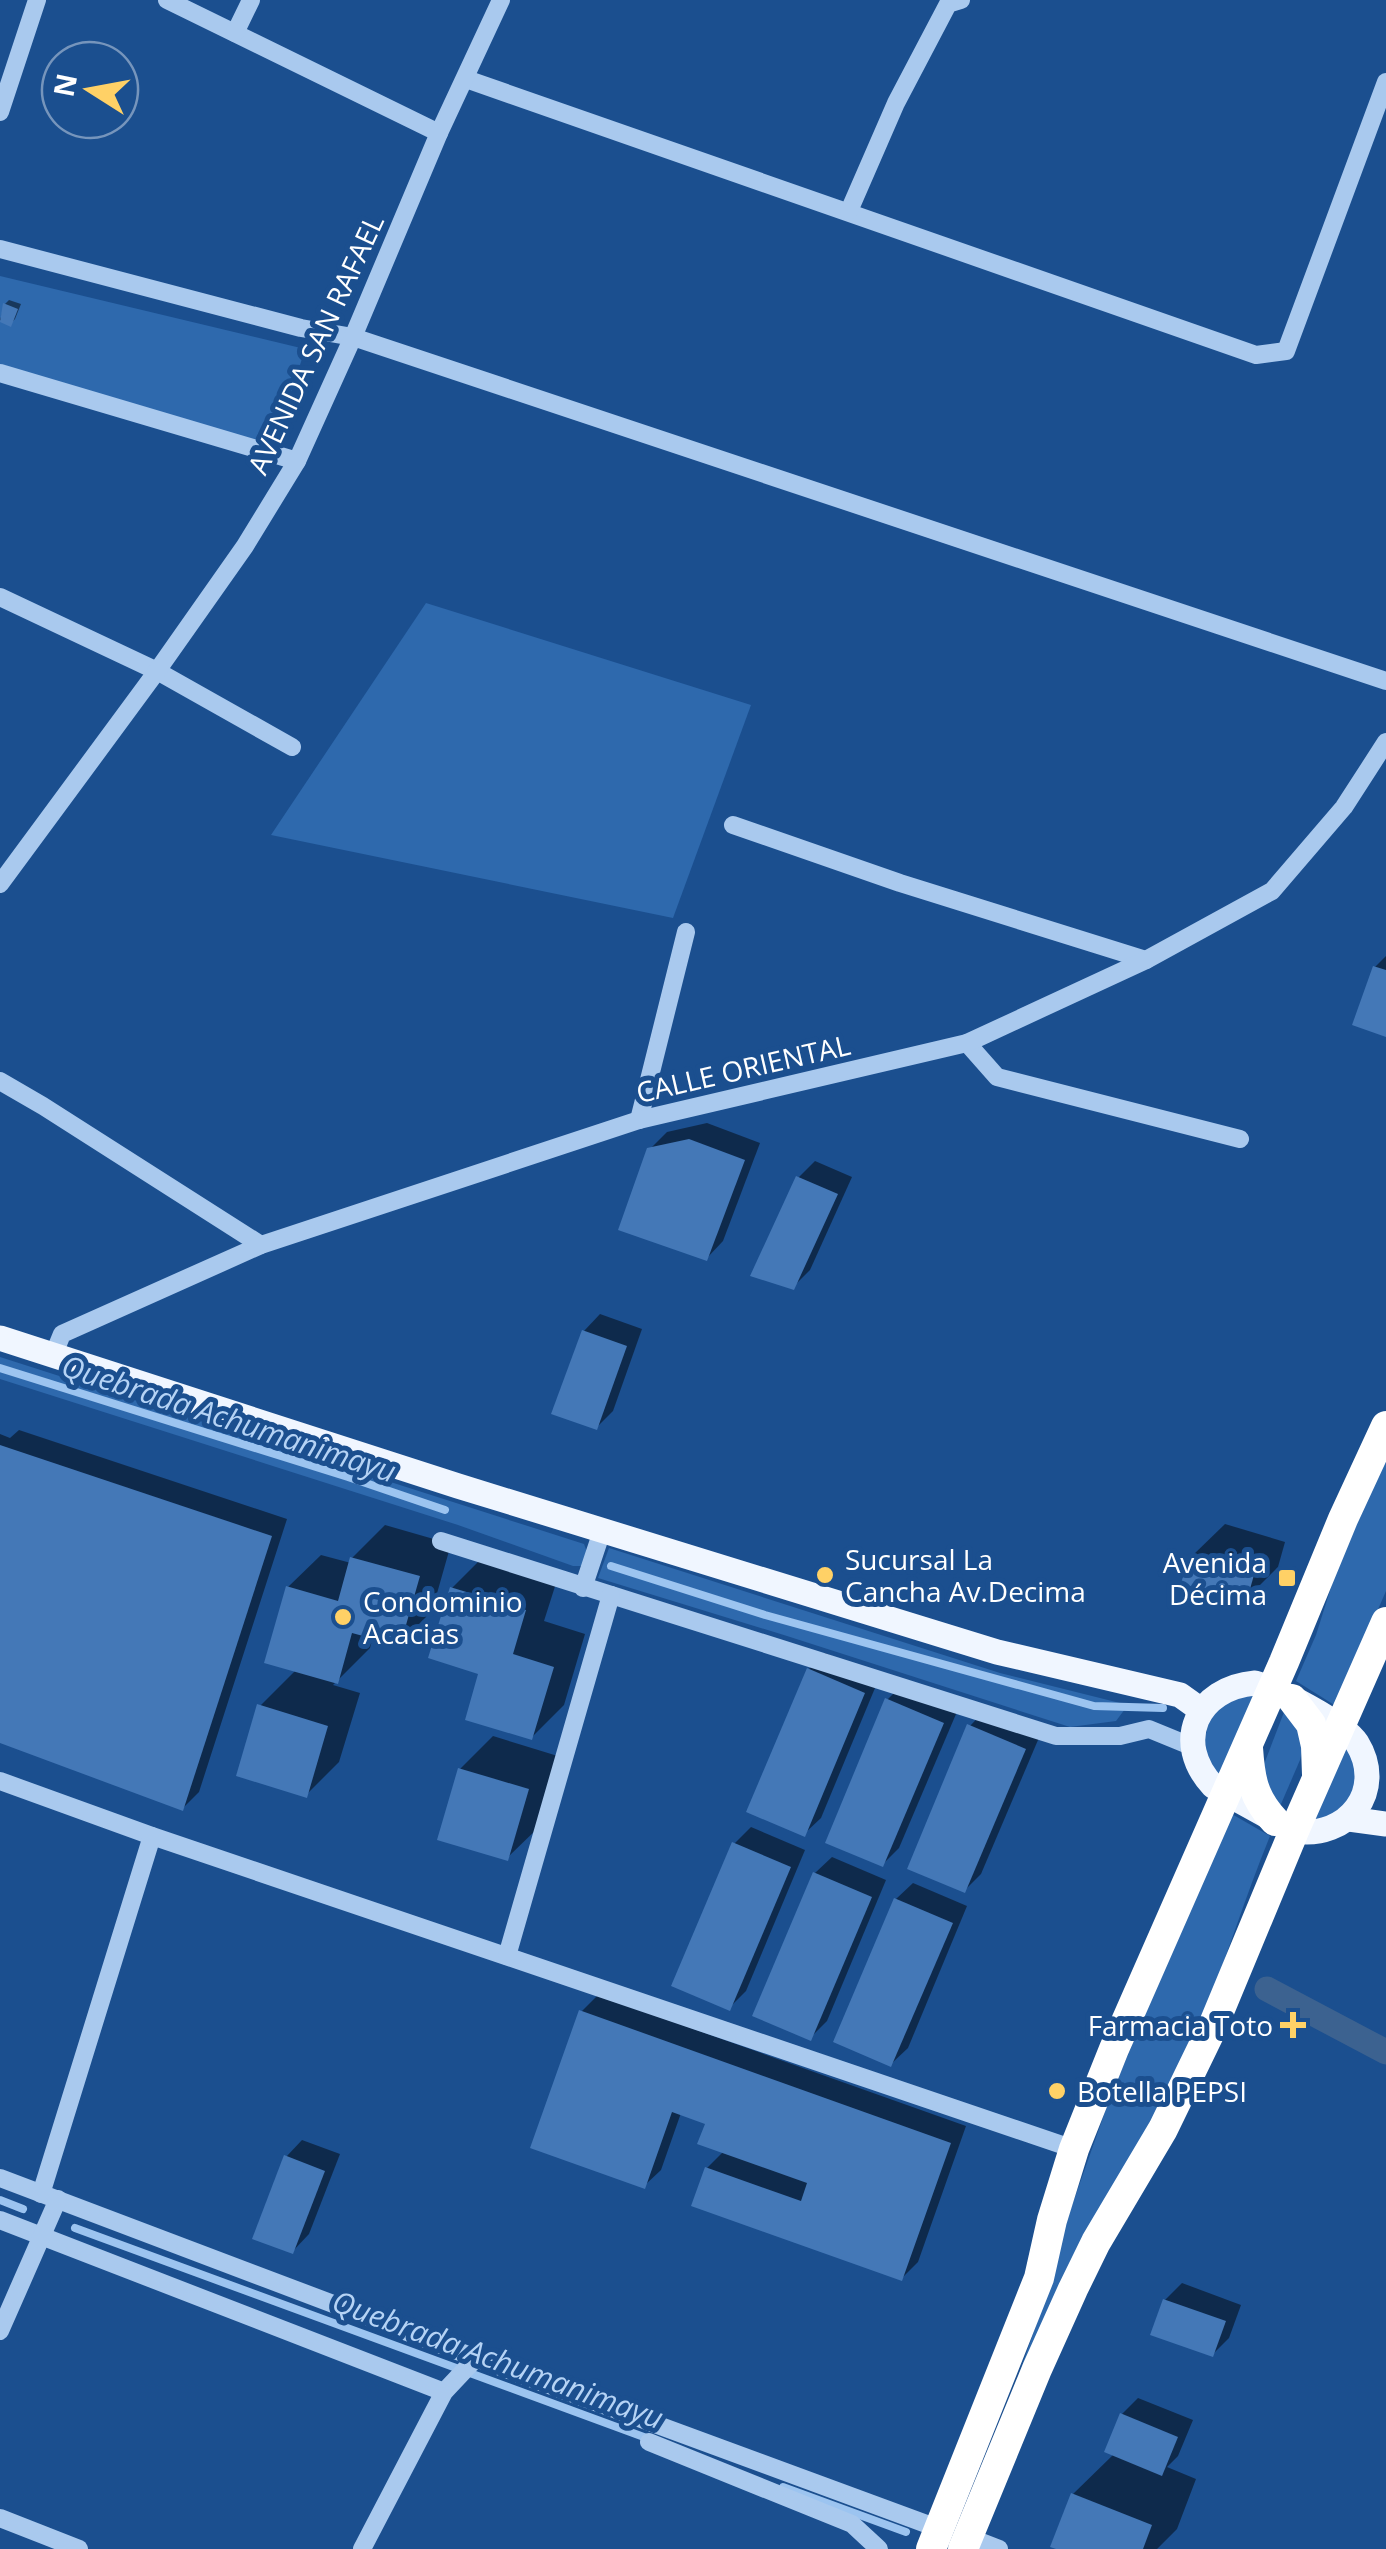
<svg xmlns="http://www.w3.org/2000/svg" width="1386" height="2549" font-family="'Open Sans',sans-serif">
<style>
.green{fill:#2e69ad}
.shadow{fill:#0007}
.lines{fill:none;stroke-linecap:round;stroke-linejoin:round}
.stream{stroke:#9cc4f0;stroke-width:8}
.canal{stroke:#3c6290;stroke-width:25}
.building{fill:#4478b7}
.minor{stroke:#a9c9ee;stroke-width:18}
.major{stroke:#f0f6ff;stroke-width:25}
.highway{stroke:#fff;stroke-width:30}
.poi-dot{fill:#ffd166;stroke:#1b4f8f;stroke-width:4}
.labels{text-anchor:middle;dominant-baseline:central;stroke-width:10;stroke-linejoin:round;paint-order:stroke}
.street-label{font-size:28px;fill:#fff;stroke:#1b4f8f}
.poi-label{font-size:28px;fill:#fff;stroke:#1b4f8f;text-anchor:start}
.water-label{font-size:30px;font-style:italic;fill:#b5d3f5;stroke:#1b4f8f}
</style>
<rect width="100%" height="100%" fill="#1b4f8f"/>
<g class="green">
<path d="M0,276L305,349L280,429L262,455L0,377Z"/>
<path d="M426,603L751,705L673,918L271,835Z"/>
<path d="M0,1357L584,1544L587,1552L582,1566H573L458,1525L0,1379Z"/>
<path d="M1386,1455V1591L1336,1706L1296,1681L1316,1635L1334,1578Z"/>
<path d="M609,1548L1000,1673L1128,1705L1116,1721L1070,1727L787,1636L598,1578Z"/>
<path d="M1255,1692L1219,1776L1206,1754L1205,1738L1209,1721L1218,1707Z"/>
<path d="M1286,1707L1304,1743L1300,1760L1278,1811L1261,1772Z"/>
<path d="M1345,1744L1357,1765L1351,1804L1310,1826Z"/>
<path d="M1230,1813L1270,1836C1245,1897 1226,1959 1202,2021L1008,2405L1051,2283L1064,2228L1111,2095Z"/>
</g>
<g class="shadow">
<path d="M9,300L21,304L15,319L10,324L0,320L5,304Z"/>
<path d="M1386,956V1035L1375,967Z"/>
<path d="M707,1123L760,1143L723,1241L707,1258L649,1150L667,1132Z"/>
<path d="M815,1161L852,1177L810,1270L793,1287L798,1178Z"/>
<path d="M600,1314L642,1329L613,1411L596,1428L584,1331Z"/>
<path d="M19,1430L287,1519L199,1792L183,1808L0,1740V1434L10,1438Z"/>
<path d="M1225,1524L1285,1542L1278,1567L1245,1600L1192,1556Z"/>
<path d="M385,1525L451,1544L432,1611L399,1644L373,1636L370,1648L333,1685L360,1693L339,1762L306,1795L260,1706L296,1670L288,1587L321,1555L351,1563L352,1558Z"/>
<path d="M485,1555L558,1577L544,1621L585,1634L564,1705L531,1738L452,1588Z"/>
<path d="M825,1653L880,1676L821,1818L804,1834L809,1669Z"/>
<path d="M904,1683L959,1707L899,1848L883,1864L887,1700Z"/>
<path d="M986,1709L1041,1733L981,1874L965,1890L970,1726Z"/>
<path d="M493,1736L561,1757L540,1826L507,1858L460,1769Z"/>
<path d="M751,1827L805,1850L746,1991L729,2008L734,1844Z"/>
<path d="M832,1857L886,1880L827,2021L810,2038L815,1873Z"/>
<path d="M913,1883L967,1906L908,2048L891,2064L896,1899Z"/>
<path d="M598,1995L966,2126L918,2262L901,2279L707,2168L724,2151L708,2122L681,2113L661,2170L644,2186L581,2012Z"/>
<path d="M302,2140L340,2154L309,2234L293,2251L286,2157Z"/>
<path d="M1182,2283L1241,2305L1229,2338L1213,2354L1165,2300Z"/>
<path d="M1138,2398L1193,2420L1178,2456L1167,2467L1196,2479L1177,2529L1157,2549H1063L1073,2494L1114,2454L1122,2414Z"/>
</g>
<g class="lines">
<g class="stream">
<path d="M0,1368L348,1477L445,1510"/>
<path d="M611,1566L765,1615L1094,1706L1163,1708"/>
<path d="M0,2200L23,2209"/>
<path d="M75,2228L652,2440"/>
<path d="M783,2487L906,2532"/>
</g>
<path class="canal" d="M1267,1989L1386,2052"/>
</g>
<g class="building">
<path d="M3,303L18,309L11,327L0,322Z"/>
<path d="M1373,966L1386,970V1037L1352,1025Z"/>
<path d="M689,1139L745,1160L707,1261L618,1230L647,1148Z"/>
<path d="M796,1176L838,1194L794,1290L750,1276Z"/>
<path d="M582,1330L627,1346L597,1430L551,1414Z"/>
<path d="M0,1445L272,1536L183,1811L0,1743Z"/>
<path d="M1190,1555L1254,1575L1246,1603L1181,1583Z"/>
<path d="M350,1557L420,1576L400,1646L352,1633L338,1684L264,1663L286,1586L338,1601Z"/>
<path d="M450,1587L526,1610L513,1654L554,1667L532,1740L465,1720L478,1674L428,1658Z"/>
<path d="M807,1668L865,1693L805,1837L746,1812Z"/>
<path d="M885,1698L944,1723L883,1867L825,1843Z"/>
<path d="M257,1704L328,1726L307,1798L236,1776Z"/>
<path d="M967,1724L1026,1749L965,1893L907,1869Z"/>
<path d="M458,1768L529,1789L508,1861L437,1840Z"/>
<path d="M732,1842L791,1867L730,2011L671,1986Z"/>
<path d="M813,1872L872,1897L811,2041L752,2016Z"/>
<path d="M894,1898L953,1923L891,2067L833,2042Z"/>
<path d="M579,2010L951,2143L902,2281L691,2206L705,2167L801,2201L807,2183L697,2144L705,2124L672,2112L645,2189L530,2148Z"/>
<path d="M284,2155L325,2171L293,2254L252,2239Z"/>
<path d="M1163,2299L1226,2321L1213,2357L1150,2335Z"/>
<path d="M1120,2413L1178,2437L1162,2476L1104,2452Z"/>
<path d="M1071,2493L1152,2525L1143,2549H1056L1050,2547Z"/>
</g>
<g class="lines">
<g class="minor">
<path d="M167,0L439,133"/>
<path d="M235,33L251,0"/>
<path d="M466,79L1256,355L1286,351L1386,82"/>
<path d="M0,112L37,0"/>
<path d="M849,211L896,103L948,4L961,0"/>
<path d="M0,249L301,328L353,337L1386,681"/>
<path d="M0,373L297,461"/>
<path d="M0,597L157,671L292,747"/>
<path d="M733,825L900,883L1146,960"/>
<path d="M0,884L157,671L245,546L297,461L353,337L439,133L501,0"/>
<path d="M967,1043L997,1077L1240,1139"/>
<path d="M0,1081L43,1106L261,1245"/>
<path d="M639,1120L686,932"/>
<path d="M53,1356L62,1334L261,1245L639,1120L967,1043L1146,960L1272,891L1344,807L1386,742"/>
<path d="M441,1541L1056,1736H1120L1149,1729L1193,1747"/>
<path d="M583,1588L602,1531"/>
<path d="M0,1781L152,1836L1074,2149"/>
<path d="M507,1956L611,1595"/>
<path d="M0,2178L476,2358L940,2529"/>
<path d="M41,2194L152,1836"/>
<path d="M0,2220L444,2392"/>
<path d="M0,2331L58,2199"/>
<path d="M649,2442L852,2524L879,2549"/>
<path d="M0,2518L79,2549"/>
<path d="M968,2537L999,2549"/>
<path d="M362,2549L444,2392L476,2358"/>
</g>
<g class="major">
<path d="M0,1338L458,1486L997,1652L1180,1695L1201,1710"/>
<path d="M1255,1683C1280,1690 1342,1721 1357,1743C1386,1790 1348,1840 1294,1831L1213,1786C1172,1742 1197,1688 1255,1683Z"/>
<path d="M1349,1819L1386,1824"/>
</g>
<g class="highway">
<path d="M1292,1699L1311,1724L1316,1746L1317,1775"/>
<path d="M1248,1748C1250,1778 1253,1798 1275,1821"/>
<path d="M931,2549L1039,2278L1052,2220L1074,2149L1114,2049L1284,1662L1343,1519L1386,1426"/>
<path d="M963,2549L1037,2369L1073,2289L1096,2242L1163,2129L1213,2026L1294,1831L1386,1622"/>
</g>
</g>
<g class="poi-dot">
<circle cx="825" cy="1575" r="10"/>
<rect x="1277" y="1568" width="20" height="20" rx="5"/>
<circle cx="343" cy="1617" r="10"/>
<path d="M1288 2010h10v10h10v10h-10v10h-10v-10h-10v-10h10z"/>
<circle cx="1057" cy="2091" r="10"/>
</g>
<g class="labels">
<g class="street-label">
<text transform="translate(315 344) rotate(-65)">AVENIDA SAN RAFAEL</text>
<text transform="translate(743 1068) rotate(-13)">CALLE ORIENTAL</text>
</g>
<g class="poi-label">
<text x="845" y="1559">Sucursal La<tspan x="845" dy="32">Cancha Av.Decima</tspan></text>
<text x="1267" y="1562" text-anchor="end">Avenida<tspan x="1267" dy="32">Décima</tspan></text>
<text x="363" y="1601">Condominio<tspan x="363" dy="32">Acacias</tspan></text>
<text x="1273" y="2025" text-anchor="end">Farmacia Toto</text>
<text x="1077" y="2091">Botella PEPSI</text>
</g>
<g class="water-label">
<text transform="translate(229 1418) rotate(18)">Quebrada Achumanimayu</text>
<text transform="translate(498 2359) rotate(20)">Quebrada Achumanimayu</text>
</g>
</g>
<g transform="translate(90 90) rotate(281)"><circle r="48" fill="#1b4f8f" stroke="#7695bc" stroke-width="2.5"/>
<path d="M0-8L18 38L0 25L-18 38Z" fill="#ffd166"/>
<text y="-15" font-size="28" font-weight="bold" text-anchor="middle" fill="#ffffff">N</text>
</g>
</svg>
